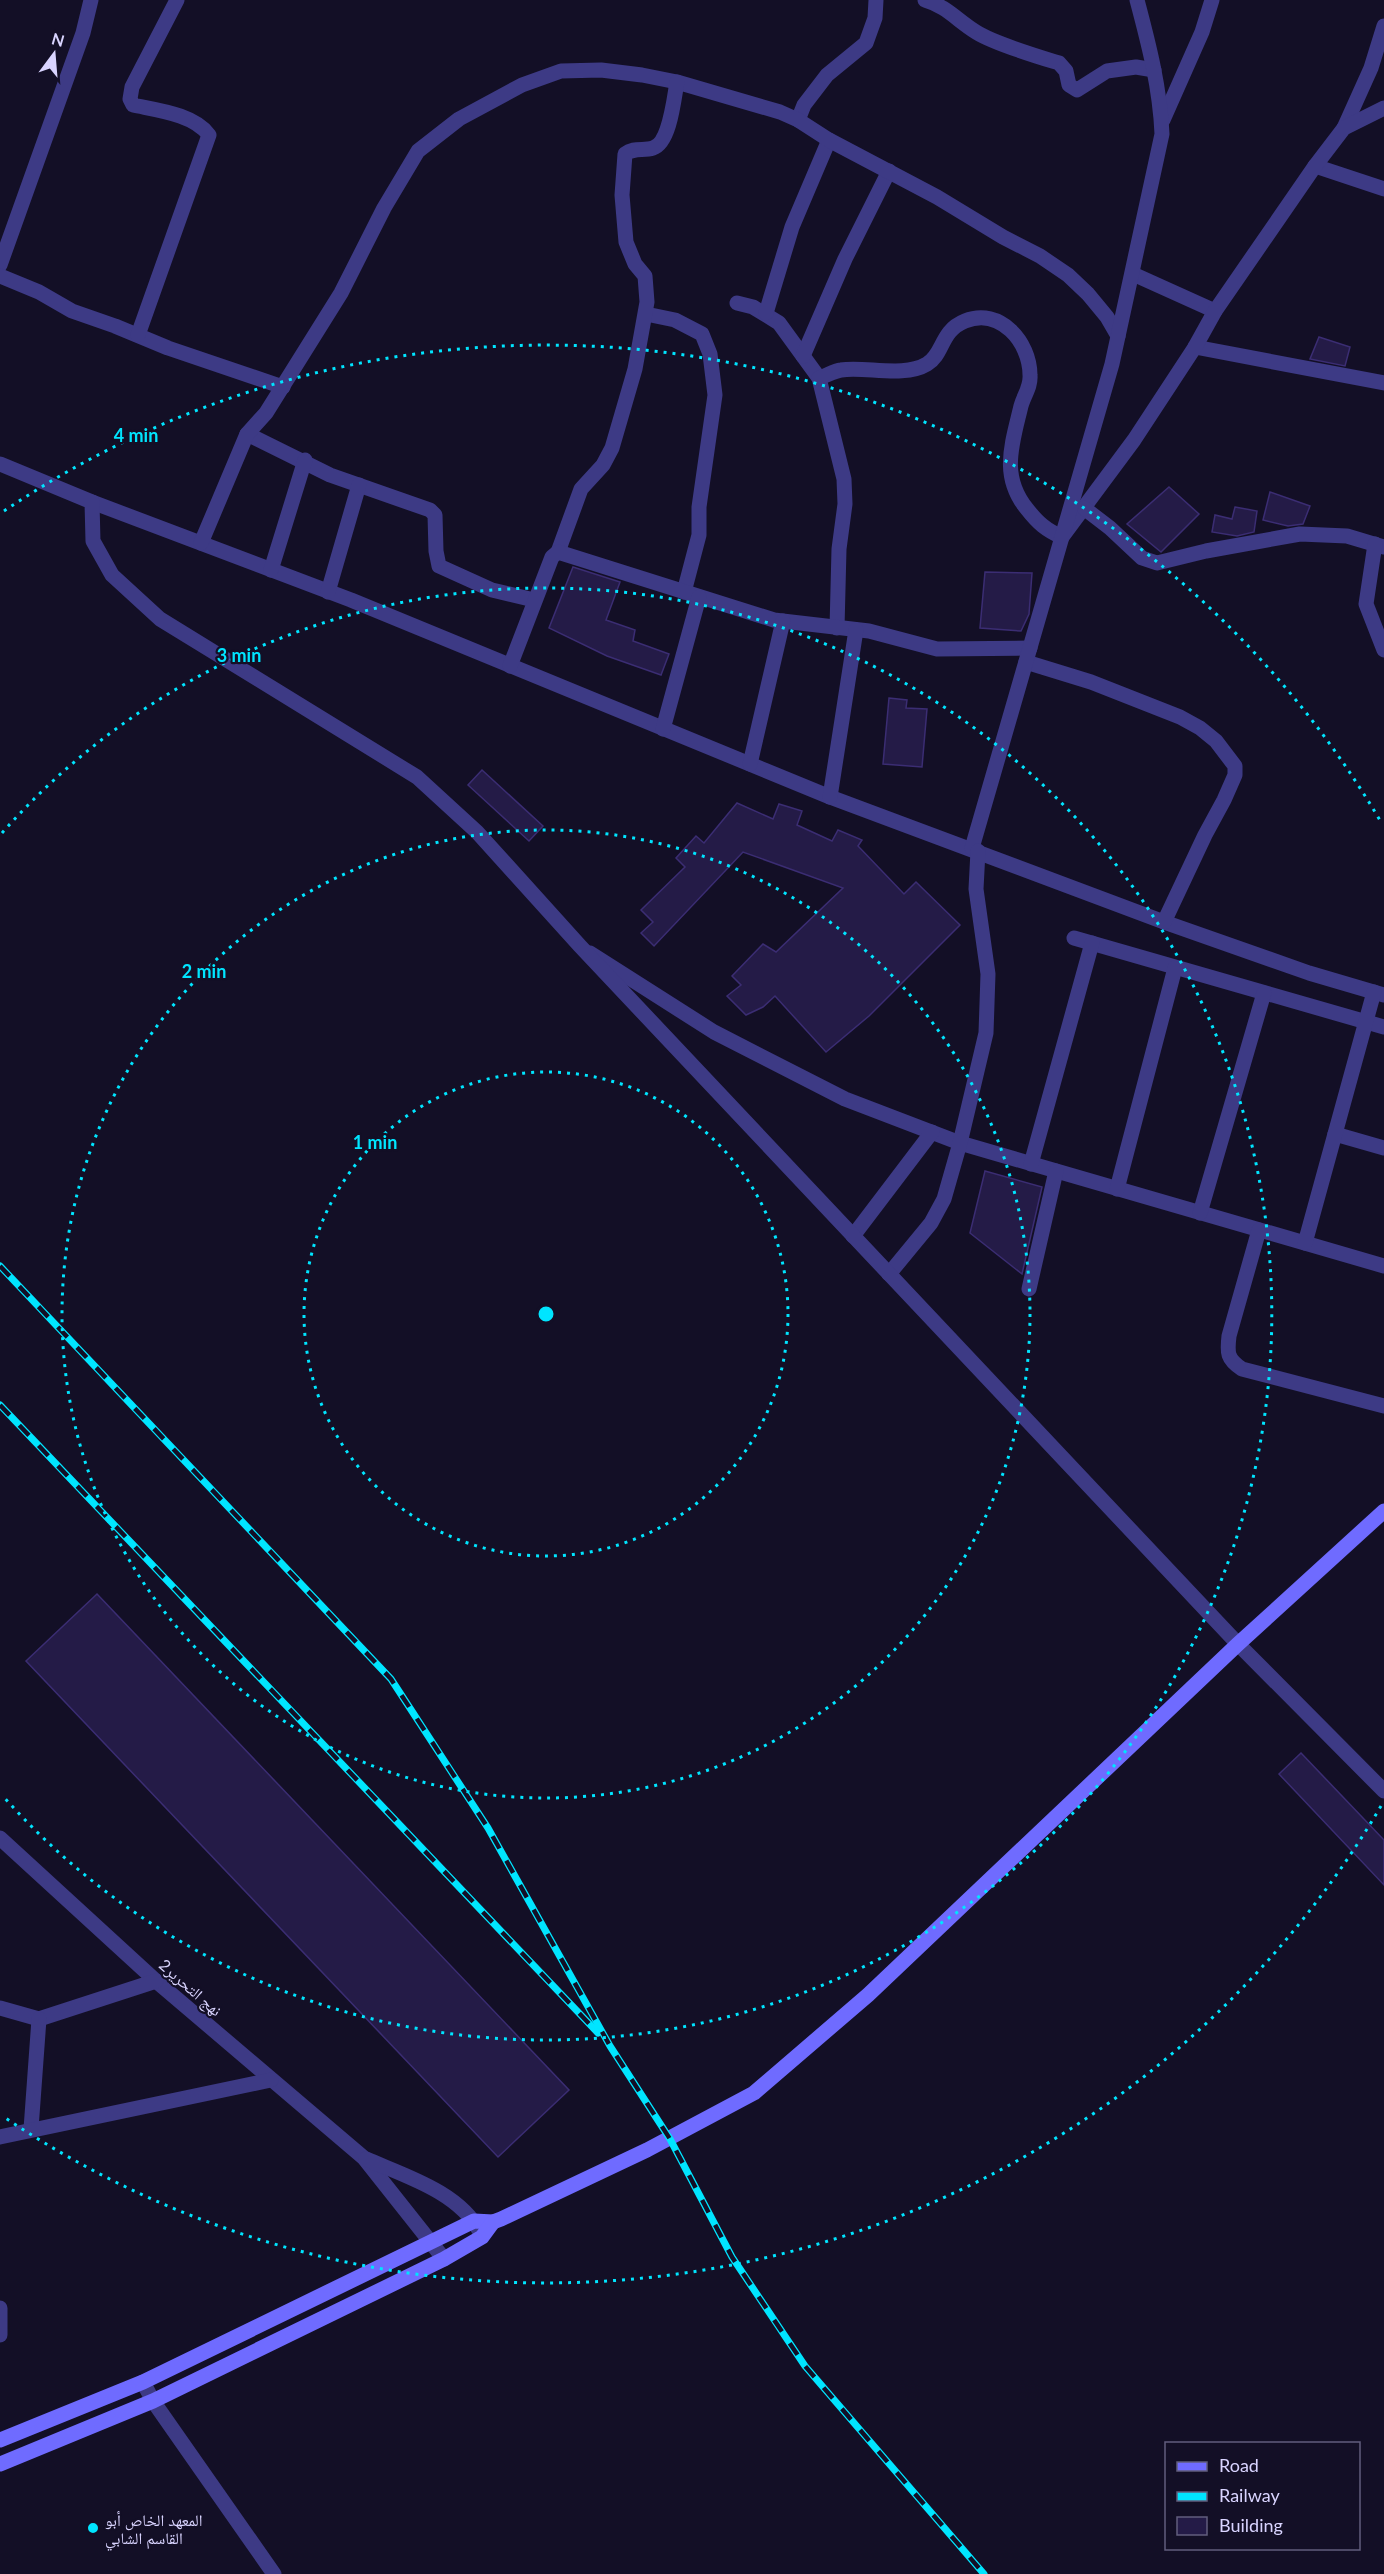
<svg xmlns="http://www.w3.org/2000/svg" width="1384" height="2574" font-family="Lato,'Noto Naskh Arabic',sans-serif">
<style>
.building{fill:#241b47;stroke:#3b2d73;stroke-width:1.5}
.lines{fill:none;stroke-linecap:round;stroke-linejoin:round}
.minor{stroke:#3d3a85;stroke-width:15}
.tertiary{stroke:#3d3a85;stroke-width:15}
.secondary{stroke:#6f6bff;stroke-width:15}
.rail-casing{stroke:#00e5ff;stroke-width:7}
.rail{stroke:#130f26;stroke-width:4.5;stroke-dasharray:14;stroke-linecap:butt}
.ring{fill:none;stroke:#00e5ff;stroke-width:3;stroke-dasharray:3 6}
.poi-dot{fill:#00e5ff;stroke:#130f26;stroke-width:2}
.labels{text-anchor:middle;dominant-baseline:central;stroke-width:4.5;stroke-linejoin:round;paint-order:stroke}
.street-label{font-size:16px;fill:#d9d4ff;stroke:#130f26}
.poi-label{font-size:16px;fill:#d9d4ff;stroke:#130f26;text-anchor:start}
.centre{fill:#00e5ff;stroke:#130f26;stroke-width:3}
.ring-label{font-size:18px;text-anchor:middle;font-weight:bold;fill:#00e5ff;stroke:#130f26;stroke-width:4.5;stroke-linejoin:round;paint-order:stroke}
</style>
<rect width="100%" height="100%" fill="#130f26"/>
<g class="building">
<path d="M1319,337L1350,347L1345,366L1310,359Z"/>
<path d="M1169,487L1199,514L1161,552L1127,524Z"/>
<path d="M1270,492L1310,506L1303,524L1288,526L1263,520Z"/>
<path d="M1235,507L1257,511L1254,532L1237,536L1212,532L1215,515L1232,519Z"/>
<path d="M573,567L620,582L606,620L635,630L633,641L669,654L661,675L607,656L549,628Z"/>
<path d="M985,572L1032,573L1029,614L1021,631L980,628Z"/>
<path d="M889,698L907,700L906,708L927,709L922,767L883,764Z"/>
<path d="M482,770L543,826L529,841L468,785Z"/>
<path d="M737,803L773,819L779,804L802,811L797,825L832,841L838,830L862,840L858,846L904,894L916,882L960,925L869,1016L826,1052L775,996L763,1007L746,1015L727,996L741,985L732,976L763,944L776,952L843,888L743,852L654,946L641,933L653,922L641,910L685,867L676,858L696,836L704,843Z"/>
<path d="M985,1171L1042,1187L1022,1274L970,1233Z"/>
<path d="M97,1594L569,2090L498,2157L26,1661Z"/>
<path d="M1301,1753L1384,1840V1885L1279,1774Z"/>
</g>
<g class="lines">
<g class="minor">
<path d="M925,0C946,6 958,21 976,32C995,44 1036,56 1059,63L1066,71L1069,85L1077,90L1107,71L1136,67L1154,70"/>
<path d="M798,120L804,105L827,75L866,43L875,18L876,0"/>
<path d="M1163,120L1202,32L1212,0"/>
<path d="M1344,128L1371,68L1384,26"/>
<path d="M1315,166L1384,189"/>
<path d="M0,265L83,33L91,0"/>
<path d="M1133,274L1215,311"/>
<path d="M0,276L39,292L72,311L115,326L168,348L283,387"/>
<path d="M737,303L753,307L779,323L819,378L844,479L845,504L839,549L837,628"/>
<path d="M766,313L792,227L829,140"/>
<path d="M646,314L675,320L702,334L710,354L715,395L699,507V535L684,592"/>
<path d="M138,335L209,135C194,114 156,110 133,105L130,99L132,87L177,0"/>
<path d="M1195,347L1384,383"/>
<path d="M803,356L845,259L889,171"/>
<path d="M819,378C826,376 834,371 841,370C865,366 904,378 927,364C944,354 940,331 965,321C1000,307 1030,342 1030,375C1031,387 1024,395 1021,406C1012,444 1000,476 1027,509C1038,523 1046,530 1062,537L1134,440L1195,347L1215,311L1315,166L1344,128L1384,108"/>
<path d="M247,434L330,475L430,510L435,515L436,551L439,566L492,590L534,600"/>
<path d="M92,502L351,600L830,797L1164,922L1309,973L1384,995"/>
<path d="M1084,508L1110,528L1142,558L1157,563L1206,551L1300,534L1347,536L1384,547"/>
<path d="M201,543L247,434L266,413L341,293L384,208L418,151L459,119L522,85L561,71L601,70L642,75L677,82L780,112L798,120L829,140L937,197L1003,237L1040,256L1068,275L1088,294L1107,317L1118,336"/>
<path d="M1375,544L1366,604L1384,650"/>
<path d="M558,552L581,489L603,465L612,448L635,369L647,302L645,276L635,264L626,242L622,195L625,154C634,147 643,151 653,148C670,143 674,98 677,82"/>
<path d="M271,570L305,460"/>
<path d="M328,592L359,485"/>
<path d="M1026,662L1091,682L1180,717L1200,728L1216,741L1235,766V775L1224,800L1205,835L1164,922"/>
<path d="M510,666L552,557L558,552L774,620L869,631L937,649L1030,648"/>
<path d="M663,729L699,597"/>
<path d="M750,764L783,621"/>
<path d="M830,797L856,630"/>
<path d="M972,848L1112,364L1162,134C1160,88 1149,45 1137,0"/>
<path d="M1074,938L1384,1027"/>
<path d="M590,953L714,1032L845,1099L960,1143L1384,1266"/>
<path d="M1335,1134L1384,1148"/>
<path d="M1031,1164L1092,943"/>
<path d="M1117,1189L1175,968"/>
<path d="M1200,1213L1264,993"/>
<path d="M1259,1230L1229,1336C1227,1353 1227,1359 1242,1369L1384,1406"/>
<path d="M853,1236L932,1132"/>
<path d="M1305,1243L1374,992"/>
<path d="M889,1274L931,1223L944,1199L960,1143L986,1033L988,974L976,889L978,851"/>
<path d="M1029,1289L1056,1171"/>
<path d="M1238,1644L1384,1791"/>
<path d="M0,1838L156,1981L364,2158L444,2259"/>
<path d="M0,2008L39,2019L156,1981"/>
<path d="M31,2129L39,2019"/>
<path d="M0,2137L271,2080"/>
<path d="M366,2159C405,2176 459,2192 480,2232"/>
<path d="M0,2308V2335"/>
<path d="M143,2382L153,2401L274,2574"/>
</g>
<path class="tertiary" d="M0,464L92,502L93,541L112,575L160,619L417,777L477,832L580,946L1238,1644"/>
<g class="secondary">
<path d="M0,2440L143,2382L474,2221L493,2222L501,2219L647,2150L754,2093L868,1995L1238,1644L1384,1511"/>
<path d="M0,2464L153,2401L444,2259L482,2237L493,2222"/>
</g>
<defs>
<g id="rail">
<path d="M0,1266L391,1679L488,1828L610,2046L670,2139L732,2257L805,2366L984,2574"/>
<path d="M0,1405L598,2033"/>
</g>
</defs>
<use href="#rail" class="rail-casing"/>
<use href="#rail" class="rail"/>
</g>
<g class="ring">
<circle cx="546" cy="1314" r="242"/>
<circle cx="546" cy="1314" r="484"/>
<path d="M2 833A726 726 0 1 1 2 1795"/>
<path d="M1381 1806A969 969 0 0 1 4 2117M4 511A969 969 0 0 1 1381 822"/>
</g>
<circle class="poi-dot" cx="93" cy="2528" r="6"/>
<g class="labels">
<g class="street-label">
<text transform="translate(191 1987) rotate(41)">نهج التحرير2</text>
</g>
<g class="poi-label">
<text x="105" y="2519">المعهد الخاص أبو<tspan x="105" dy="18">القاسم الشابي</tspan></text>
</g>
</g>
<circle cx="546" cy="1314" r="9" class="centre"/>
<g class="ring-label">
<text x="136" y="442">4 min</text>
<text x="239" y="662">3 min</text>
<text x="204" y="978">2 min</text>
<text x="375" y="1149">1 min</text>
</g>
<rect x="1165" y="2442" width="195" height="108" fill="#130f26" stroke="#625e7d" stroke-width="1.5"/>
<rect x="1177" y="2462" width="30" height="9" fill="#6f6bff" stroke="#625e7d" stroke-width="1.5"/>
<text x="1219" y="2472" font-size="18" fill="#d9d4ff">Road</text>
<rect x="1177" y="2492" width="30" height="9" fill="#00e5ff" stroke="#625e7d" stroke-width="1.5"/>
<text x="1219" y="2502" font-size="18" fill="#d9d4ff">Railway</text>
<rect x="1177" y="2517" width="30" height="18" fill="#241b47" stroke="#625e7d" stroke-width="1.5"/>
<text x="1219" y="2532" font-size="18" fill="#d9d4ff">Building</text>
<g transform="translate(54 54) rotate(16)" stroke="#130f26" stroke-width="4.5" paint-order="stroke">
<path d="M0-4.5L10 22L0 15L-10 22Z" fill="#d9d4ff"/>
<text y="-9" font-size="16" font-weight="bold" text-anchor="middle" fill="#d9d4ff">N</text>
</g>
</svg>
